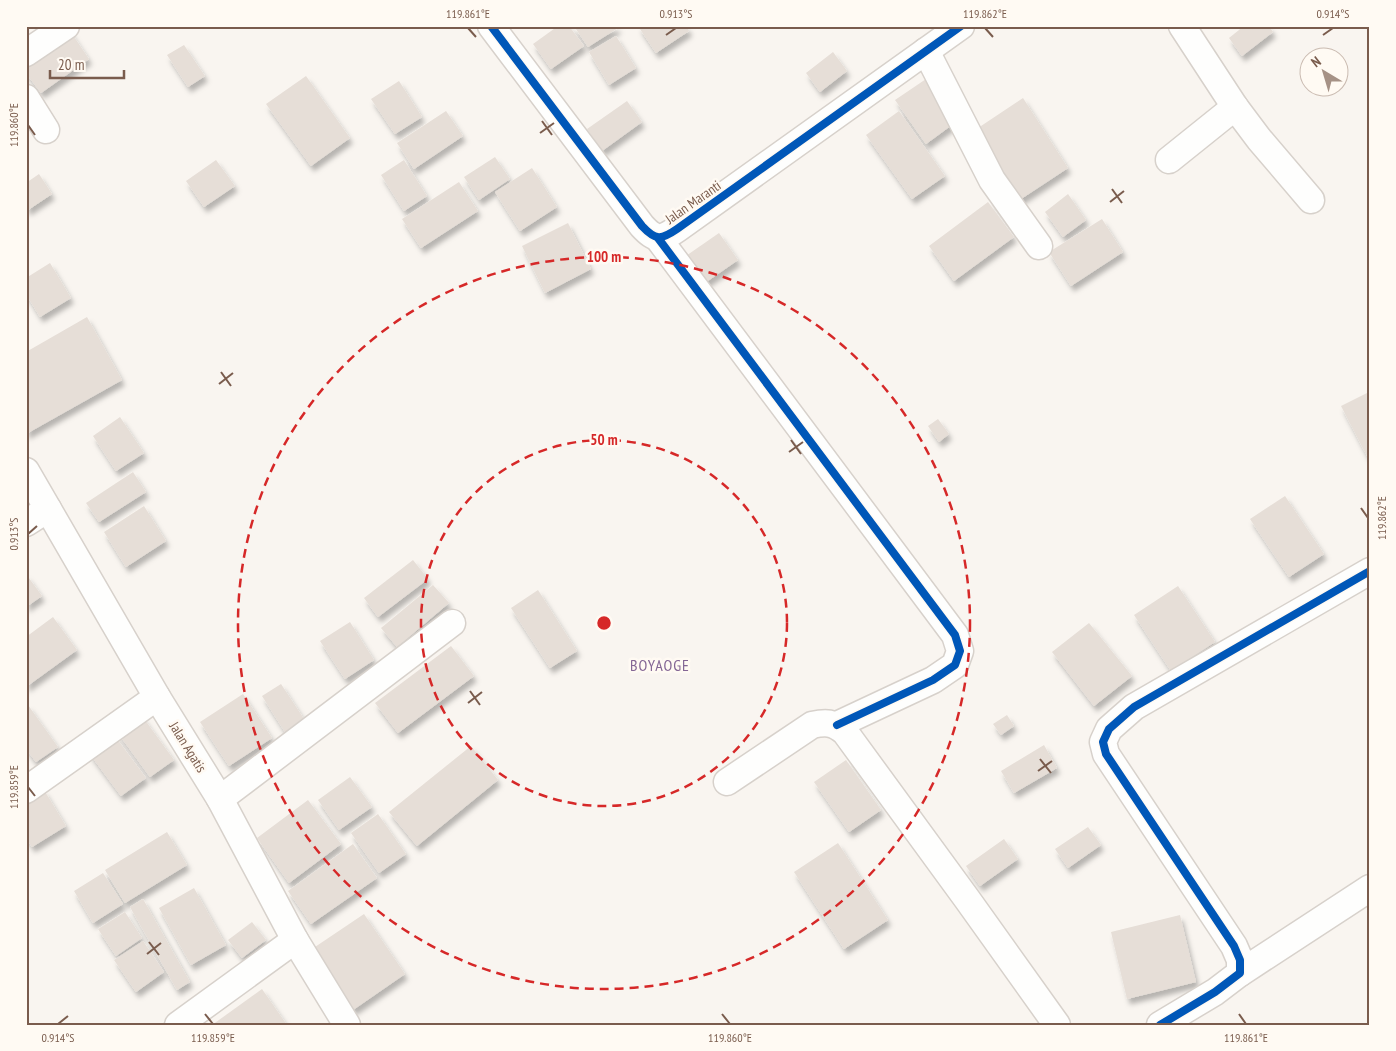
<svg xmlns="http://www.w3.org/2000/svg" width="1396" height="1051" font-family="'PT Sans Narrow',sans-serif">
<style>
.building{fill:#e6ded7;filter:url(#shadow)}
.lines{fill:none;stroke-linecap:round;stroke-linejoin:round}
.minor-casing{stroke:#d7d1cb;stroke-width:29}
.minor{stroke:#fefefd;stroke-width:26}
.cycleway-casing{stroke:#fffaf3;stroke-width:11}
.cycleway{stroke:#0057b8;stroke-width:8}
.ticks{fill:none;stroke:#7a5c4d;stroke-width:2}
.ring{fill:none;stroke:#d62828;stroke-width:2.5;stroke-dasharray:9 6}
.labels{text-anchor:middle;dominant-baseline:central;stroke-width:5;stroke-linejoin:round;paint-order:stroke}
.street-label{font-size:14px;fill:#7a5c4d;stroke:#fffaf3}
.quarter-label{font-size:16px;letter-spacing:1px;fill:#846695;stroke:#fffaf3}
.centre{fill:#d62828;stroke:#fffaf3;stroke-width:2.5}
.ring-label{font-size:15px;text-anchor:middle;font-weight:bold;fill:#d62828;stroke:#fffaf3;stroke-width:5;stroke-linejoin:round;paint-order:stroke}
.neatline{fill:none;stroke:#7a5c4d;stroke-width:2}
.ticks-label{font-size:12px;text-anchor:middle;fill:#7a5c4d}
</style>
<defs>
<filter id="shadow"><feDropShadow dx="3" dy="5.5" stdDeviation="2.5" flood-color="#0004"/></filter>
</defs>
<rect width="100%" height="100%" fill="#f9f5f0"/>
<g class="building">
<path d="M558,26H569L584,46L551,69L533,44Z"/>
<path d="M574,26H617L618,28L588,47Z"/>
<path d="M638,26H687L689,31L656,53Z"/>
<path d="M1244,26H1269L1273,32L1242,56L1229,38Z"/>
<path d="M68,28L89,59L41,93L26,73V57Z"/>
<path d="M616,36L636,68L609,85L589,52Z"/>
<path d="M184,45L205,76L188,87L167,55Z"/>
<path d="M833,52L847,71L820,92L806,73Z"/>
<path d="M306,76L350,138L311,166L266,104Z"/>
<path d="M926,79L956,122L926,144L895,100Z"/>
<path d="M399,81L422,117L395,134L371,99Z"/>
<path d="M1023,98L1068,168L1018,201L972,132Z"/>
<path d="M627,101L642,122L602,151L587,129Z"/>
<path d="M446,111L463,136L414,169L397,143Z"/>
<path d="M899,111L945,176L912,199L866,135Z"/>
<path d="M495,157L510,179L479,200L464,177Z"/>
<path d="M216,160L235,186L204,207L186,181Z"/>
<path d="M404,160L427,196L404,211L381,175Z"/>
<path d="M532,168L557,207L520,231L495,192Z"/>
<path d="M39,174L52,194L28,210L26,208V183Z"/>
<path d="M459,182L478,211L421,248L402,219Z"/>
<path d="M1068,194L1086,220L1063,237L1045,212Z"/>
<path d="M988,202L1014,237L954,281L929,246Z"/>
<path d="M1102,219L1123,252L1071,286L1049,252Z"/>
<path d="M568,223L591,269L545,293L522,246Z"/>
<path d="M719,233L738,260L702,285L683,258Z"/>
<path d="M50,263L71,298L40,317L26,294V278Z"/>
<path d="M87,317L122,380L26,434V352Z"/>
<path d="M1369,392L1370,454L1367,456L1341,406Z"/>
<path d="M120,417L144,453L116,471L93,436Z"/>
<path d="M938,419L949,434L939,442L928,426Z"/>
<path d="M133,472L146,492L99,522L86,503Z"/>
<path d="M1285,496L1324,554L1289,577L1250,519Z"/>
<path d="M144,506L166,541L126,567L104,532Z"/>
<path d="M413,560L428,579L378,617L364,598Z"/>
<path d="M26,574L42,596L26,607Z"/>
<path d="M433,585L449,603L397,647L381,628Z"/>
<path d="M1178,586L1215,642L1171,671L1134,615Z"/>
<path d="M538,590L577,651L550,668L511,608Z"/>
<path d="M53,617L77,650L26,687V637Z"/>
<path d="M350,622L374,660L345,679L320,641Z"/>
<path d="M1089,623L1132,676L1094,706L1052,652Z"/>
<path d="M451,646L474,676L398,733L375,703Z"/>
<path d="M281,684L304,719L285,732L262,696Z"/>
<path d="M243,694L272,738L229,766L200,722Z"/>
<path d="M28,705L58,747L36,762L26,749V706Z"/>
<path d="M1007,715L1014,726L1001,735L993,724Z"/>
<path d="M142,716L174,760L150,777L118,733Z"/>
<path d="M114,735L146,778L121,796L89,753Z"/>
<path d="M1044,745L1057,768L1014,793L1001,771Z"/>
<path d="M471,746L498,780L417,846L389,812Z"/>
<path d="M846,760L881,810L849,832L814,782Z"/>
<path d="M350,777L372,807L339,830L318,800Z"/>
<path d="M44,790L66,826L32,847L26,838V801Z"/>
<path d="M308,800L341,844L289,883L257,838Z"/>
<path d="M378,814L406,854L379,873L351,833Z"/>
<path d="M1088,827L1101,845L1068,868L1055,849Z"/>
<path d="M167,832L187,865L125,903L105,870Z"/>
<path d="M1004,839L1018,859L980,886L966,866Z"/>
<path d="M838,843L888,920L844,949L794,872Z"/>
<path d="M353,844L377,878L311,924L288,891Z"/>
<path d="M103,873L123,904L93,923L74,891Z"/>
<path d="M194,888L226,945L191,965L159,908Z"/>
<path d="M143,899L190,982L177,990L130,907Z"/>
<path d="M125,912L142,938L116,956L98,929Z"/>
<path d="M364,914L405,974L353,1010L312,949Z"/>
<path d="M1180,915L1196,982L1127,999L1111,932Z"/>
<path d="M252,922L266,940L242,958L228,940Z"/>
<path d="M143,941L164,972L136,992L114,960Z"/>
<path d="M262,989L287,1025H212Z"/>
</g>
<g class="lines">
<defs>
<g id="minor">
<path d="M491,26L642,226C656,241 661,240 677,229L961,26"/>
<path d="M1182,26L1235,107L1259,139L1311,200"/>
<path d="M926,51L992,180L1039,246"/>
<path d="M26,53L66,26"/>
<path d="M26,98L46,130"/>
<path d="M1169,160L1235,107"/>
<path d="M658,238L955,635L960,651L955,665L933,680L837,725"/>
<path d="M26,471L157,697L220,799L295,940L347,1025"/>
<path d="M26,523L48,509"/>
<path d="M727,782L812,725C826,722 833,722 845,732L967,899L1057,1025"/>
<path d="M26,790L157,697"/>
<path d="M220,799L452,623"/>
<path d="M1240,973L1370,888"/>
<path d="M178,1025L295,940"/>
<path d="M1160,1025L1215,992L1240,973V960L1234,946L1106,754L1103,742L1109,729L1134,707L1370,571"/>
</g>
</defs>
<use href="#minor" class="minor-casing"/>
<use href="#minor" class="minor"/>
<defs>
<g id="cycleway">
<path d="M491,26L642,226C656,241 661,240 677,229L961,26"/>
<path d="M658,238L955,635L960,651L955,665L933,680L837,725"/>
<path d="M1160,1025L1215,992L1240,973V960L1234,946L1106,754L1103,742L1109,729L1134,707L1370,571"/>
</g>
</defs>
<use href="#cycleway" class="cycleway-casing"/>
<use href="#cycleway" class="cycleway"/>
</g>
<path class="ticks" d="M468,28L476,37M985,28L993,37M666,35L676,28M1323,35L1333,28M542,121L552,135M28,125L35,135M540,133L554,123M1112,189L1122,203M1110,202L1124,191M221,372L231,386M219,384L233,373M791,440L801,454M789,452L803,442M1361,508L1368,518M28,534L37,526M470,691L480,705M468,703L482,692M1040,759L1051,773M1038,771L1052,761M28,787L35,796M149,942L159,955M147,954L161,943M205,1014L213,1024M722,1014L730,1024M1239,1014L1246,1024M58,1024L68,1016"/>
<g class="ring">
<circle cx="604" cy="623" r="183"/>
<circle cx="604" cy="623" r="366"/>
</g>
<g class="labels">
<g class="street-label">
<text transform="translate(693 202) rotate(-35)">Jalan Maranti</text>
<text transform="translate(188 747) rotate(58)">Jalan Agatis</text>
</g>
<g class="quarter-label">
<text x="660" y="665">BOYAOGE</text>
</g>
</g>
<circle cx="604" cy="623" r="8" class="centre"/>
<g class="ring-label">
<text x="604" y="262">100 m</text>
<text x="604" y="445">50 m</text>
</g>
<rect width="1396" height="1051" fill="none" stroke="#fffaf3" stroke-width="55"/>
<g transform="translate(1324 72) rotate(322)"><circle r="24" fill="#fffaf3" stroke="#cabbb1"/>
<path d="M0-4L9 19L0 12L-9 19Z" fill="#a69286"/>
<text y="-8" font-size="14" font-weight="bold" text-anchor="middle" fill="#7a5c4d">N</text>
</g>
<path d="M50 70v8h74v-8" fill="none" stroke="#7a5c4d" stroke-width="2.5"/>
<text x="58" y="70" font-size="15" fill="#7a5c4d" stroke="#fffaf3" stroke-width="4" paint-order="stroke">20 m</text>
<rect x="28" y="28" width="1340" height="996" class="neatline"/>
<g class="ticks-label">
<text x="468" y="18">119.861°E</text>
<text x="676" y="18">0.913°S</text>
<text x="985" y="18">119.862°E</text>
<text x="1333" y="18">0.914°S</text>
<text transform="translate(14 125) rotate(-90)" y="4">119.860°E</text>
<text transform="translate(1382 518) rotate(-90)" y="4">119.862°E</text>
<text transform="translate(14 534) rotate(-90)" y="4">0.913°S</text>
<text transform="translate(14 787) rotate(-90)" y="4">119.859°E</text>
<text x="58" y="1042">0.914°S</text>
<text x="213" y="1042">119.859°E</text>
<text x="730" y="1042">119.860°E</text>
<text x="1246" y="1042">119.861°E</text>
</g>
</svg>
